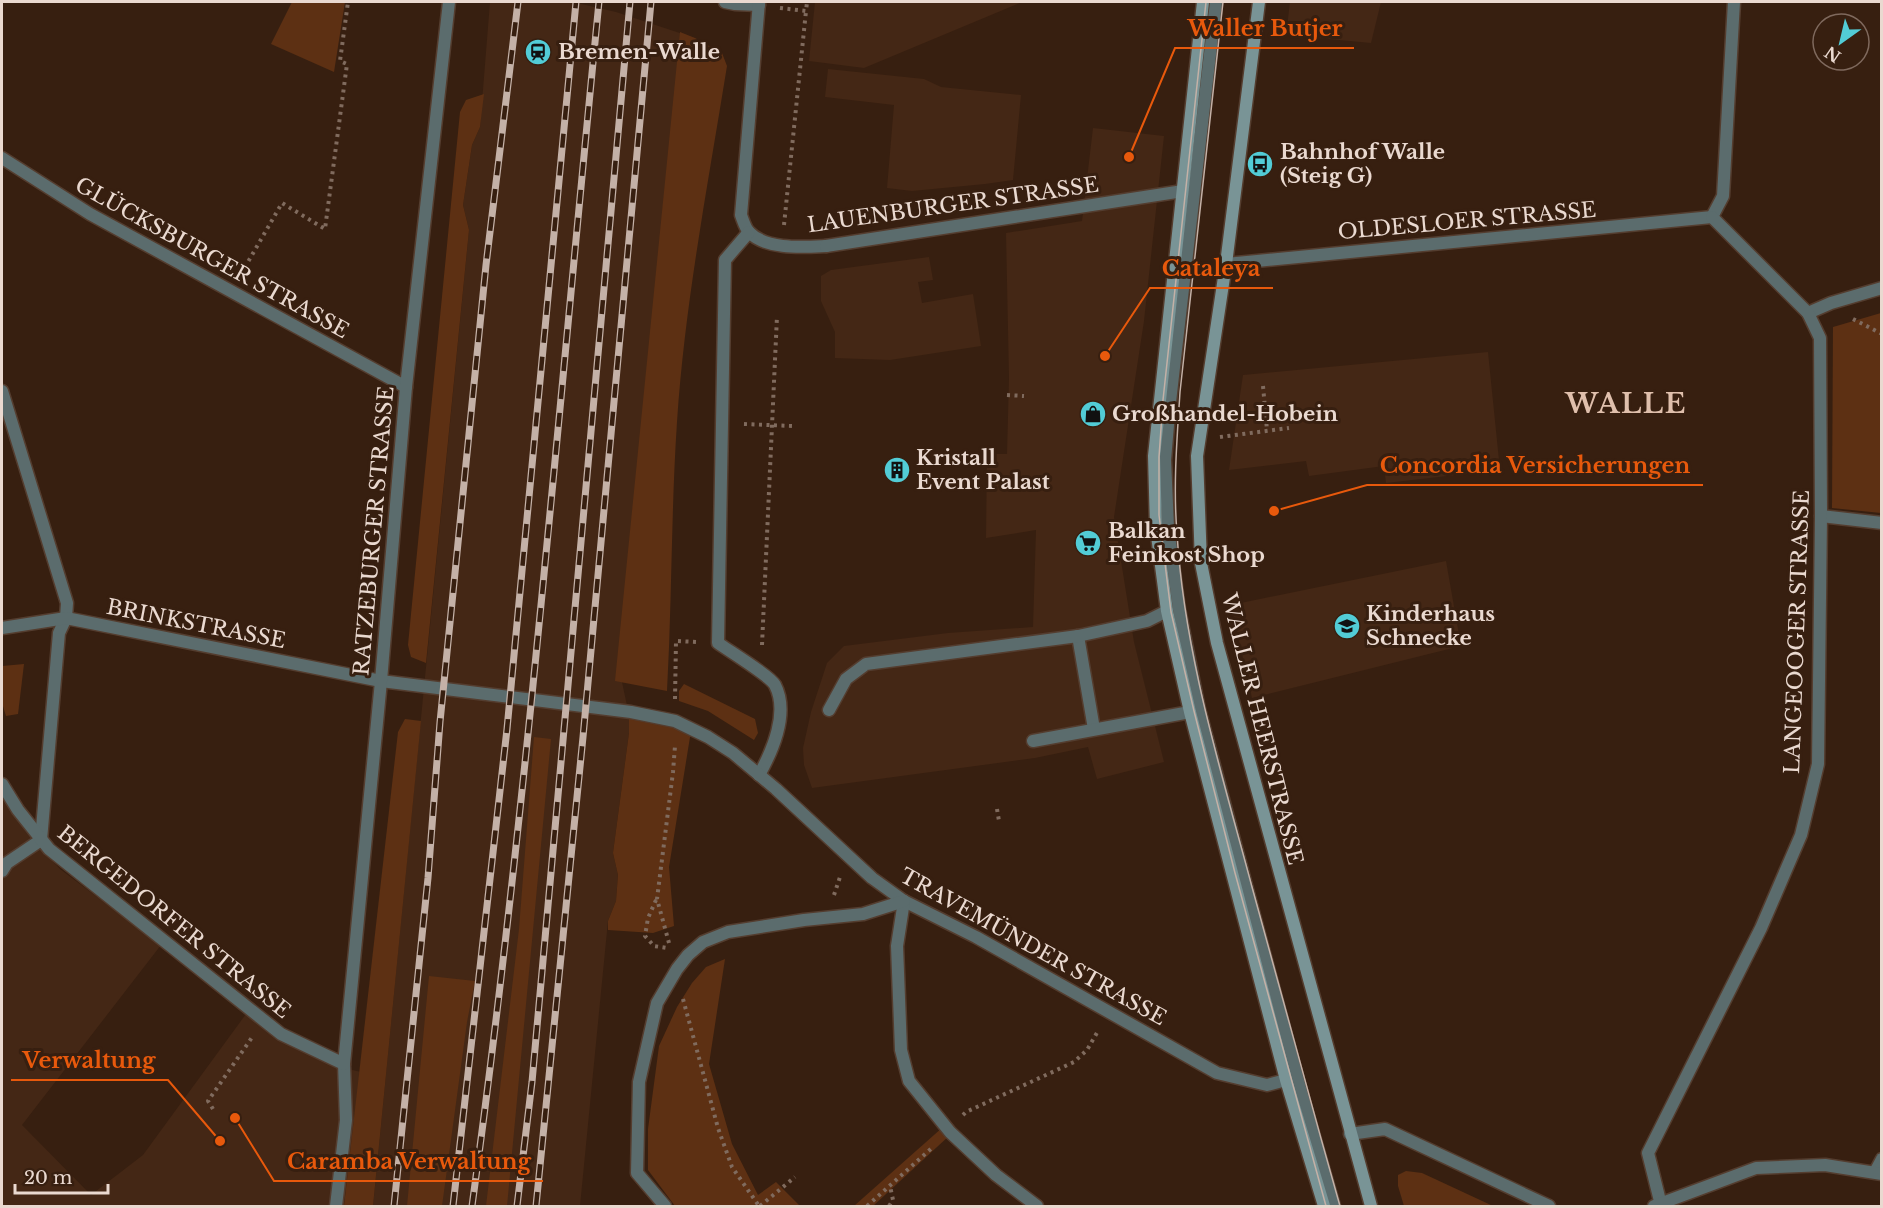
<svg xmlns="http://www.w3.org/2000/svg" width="1883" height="1208" font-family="'Libre Baskerville',serif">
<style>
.built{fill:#442715}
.green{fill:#5d3013}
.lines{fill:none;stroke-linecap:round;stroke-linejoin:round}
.lane-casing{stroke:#543d2f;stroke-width:15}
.street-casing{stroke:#543d2f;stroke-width:15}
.secondary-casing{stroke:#543d2f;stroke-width:15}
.path{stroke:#806b5e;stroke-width:4;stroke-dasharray:3 4.5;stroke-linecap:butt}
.lane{stroke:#5b6c6d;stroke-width:12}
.street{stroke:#5b6c6d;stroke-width:12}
.secondary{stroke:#799496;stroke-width:12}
.tram{stroke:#c4b1a7;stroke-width:1.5}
.rail-casing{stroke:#c4b1a7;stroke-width:7}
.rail{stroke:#371f10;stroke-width:4.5;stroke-dasharray:14;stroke-linecap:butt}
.labels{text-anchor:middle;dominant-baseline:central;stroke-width:6;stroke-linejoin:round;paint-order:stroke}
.poi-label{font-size:21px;font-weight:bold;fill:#ead9d0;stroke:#371f10;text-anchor:start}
.street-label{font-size:21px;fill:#ead9d0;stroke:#371f10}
.district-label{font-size:27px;font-weight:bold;letter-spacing:1.5px;fill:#dfbfac;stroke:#371f10}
.leader{fill:none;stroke:#e8590c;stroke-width:2}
.callout-dot{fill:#e8590c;stroke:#371f10;stroke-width:2}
.callout-label{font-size:22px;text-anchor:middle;font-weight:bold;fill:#e8590c;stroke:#371f10;stroke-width:6;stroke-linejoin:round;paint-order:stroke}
</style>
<rect width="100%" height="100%" fill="#371f10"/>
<g class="built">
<path d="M490,2H573L616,12L695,38L622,682L629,715V733L613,853L618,875L616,901L608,921L580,1206H373L469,230L463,205L472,145L480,127Z"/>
<path d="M815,2H1022L864,68L809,61Z"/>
<path d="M1290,2H1381L1371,43L1286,35Z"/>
<path d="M828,69L924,79L941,87L1021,95L1013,180L985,184L912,191L887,188L894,105L825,97Z"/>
<path d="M1093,128L1164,136L1144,321L1114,517L1134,642L1164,762L1097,779L1088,747L1035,758L812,788L804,765L803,748L811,712L827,663L844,646L948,633L1033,627L1036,530L986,538L987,454H1007L1009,378L1006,233L1082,221Z"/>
<path d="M929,257L933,280L918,282L922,303L973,294L981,346L890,360L835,358V332L821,301V276L831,270Z"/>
<path d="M1488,352L1500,470L1386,483L1384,466L1309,476L1306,461L1229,470L1243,375Z"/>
<path d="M1446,561L1461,646L1252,698L1231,605Z"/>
<path d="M2,790L25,831L60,869L161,945L22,1125L91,1195L143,1155L246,1014L344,1068L361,1072L344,1206H2Z"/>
</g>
<g class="green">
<path d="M292,2H345L334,72L271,44Z"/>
<path d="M680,32L695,38L722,53L727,66C708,184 685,302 677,422C671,512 672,602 667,691L615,681Z"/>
<path d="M484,94L480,127L472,145L463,205L469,230L426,663L411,657L408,645L460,112L466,100Z"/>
<path d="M1881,313V513L1832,508L1833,327Z"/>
<path d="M24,664L18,714L6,716L2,703V666Z"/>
<path d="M684,684L755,719L758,733L754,740L708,711L679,701V691Z"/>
<path d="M629,715L691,731L669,867L674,926L653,933L608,930V921L616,901L618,875L613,853L629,733Z"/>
<path d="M405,719L421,721L373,1206H344L398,732Z"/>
<path d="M534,737L551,739L507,1206H486L519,929Z"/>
<path d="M725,959L709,1064L732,1144L758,1195L776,1182L800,1206H675L648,1170V1129L659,1046L677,1007L692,983L706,967Z"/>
<path d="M429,976L475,981L467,1022L442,1206H407Z"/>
<path d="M943,1127L950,1135L873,1206H854Z"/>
<path d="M1406,1171L1422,1173L1493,1206H1404L1398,1186V1175Z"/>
</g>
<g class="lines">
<defs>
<g id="lane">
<path d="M725,2L735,4L759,5"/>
<path d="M759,2L741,215C743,220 745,228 749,232C766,250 803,247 826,246"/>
<path d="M1216,2L1170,402L1165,460L1168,527L1179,609L1199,709L1300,1088L1334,1206"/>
<path d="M749,232L725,260L718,643C729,651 770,676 775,685C789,712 773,750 759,775"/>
<path d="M1821,516L1882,523"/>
<path d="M1078,636L1094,729"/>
<path d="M829,710L846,679L866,664L1078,636L1147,621L1167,611"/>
<path d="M1033,741L1190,712"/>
<path d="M2,871L7,863L41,840"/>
<path d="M1875,1172L1882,1159"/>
<path d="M336,1206L346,1120L344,1064"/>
</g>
<g id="street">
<path d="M2,158L90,214L406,387"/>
<path d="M1712,217L1723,196L1734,2"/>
<path d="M826,246L1183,191"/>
<path d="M1226,264L1712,217"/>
<path d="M1808,313L1831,303L1882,288"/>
<path d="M2,391L67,603L66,618L59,633L41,840"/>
<path d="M2,628L66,618L381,681L631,712L675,721L708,737L733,753L776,789L872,878L904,901L976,937L1217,1073L1267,1085L1286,1080"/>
<path d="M2,784L18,810L49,849L281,1034L344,1064L381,681L406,387L449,2"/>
<path d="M904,901L897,946L901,1050L909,1081L950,1132L996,1175L1037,1206"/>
<path d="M1350,1134L1385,1129L1549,1206"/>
<path d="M1661,1205L1648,1153L1761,928L1801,835L1818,764L1821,516L1820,338L1808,313L1712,217"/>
<path d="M665,1206L637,1173L639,1082L657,1003L677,969L688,955L703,942L728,932L804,920L863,914L904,901"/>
<path d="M1654,1206L1756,1168L1825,1165L1882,1174"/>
</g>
<g id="secondary">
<path d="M1203,2L1154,456L1156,528L1167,611L1190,712L1286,1080L1324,1206"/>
<path d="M1259,2L1226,264L1197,456L1201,563L1217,643L1371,1206"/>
</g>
</defs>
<use href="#lane" class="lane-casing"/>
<use href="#street" class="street-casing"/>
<use href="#secondary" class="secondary-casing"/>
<g class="path">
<path d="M780,8L806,11L807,2"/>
<path d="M784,225L806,11"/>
<path d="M241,274L282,203L325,229L347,64L340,61L348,2"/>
<path d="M1853,319L1882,334"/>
<path d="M1263,386L1267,430"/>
<path d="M1007,395L1024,396"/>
<path d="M744,424L792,426"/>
<path d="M1220,437L1289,428"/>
<path d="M762,645L777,316"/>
<path d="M675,699L676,641L697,642"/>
<path d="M997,809L999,821"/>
<path d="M834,895L840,877"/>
<path d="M656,900L648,918L645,936L654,946L667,948"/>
<path d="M669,943L657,899L673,772L675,746"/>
<path d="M683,999L718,1128L732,1167L759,1206"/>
<path d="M213,1109L208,1101L253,1036"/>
<path d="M963,1115L966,1112L1074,1062L1087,1050L1098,1031"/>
<path d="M760,1206L795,1177"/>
<path d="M867,1206L933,1147"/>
<path d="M889,1206L893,1200L890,1186"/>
</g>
<use href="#lane" class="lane"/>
<use href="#street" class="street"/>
<use href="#secondary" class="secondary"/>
<g class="tram">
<path d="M1206,2L1163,400L1159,457V515L1171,612L1194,711L1235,873L1326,1206"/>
<path d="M1223,2L1180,392C1177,439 1173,486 1177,533C1184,653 1221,771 1252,887C1281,994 1310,1100 1340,1206"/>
</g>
<defs>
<g id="rail">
<path d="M394,1206L428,878L440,722L486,265L518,2"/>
<path d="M453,1206L507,729L576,2"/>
<path d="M472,1206C527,806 559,403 599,2"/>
<path d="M517,1206L532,1082L630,2"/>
<path d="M536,1206L583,737L651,2"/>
</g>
</defs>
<use href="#rail" class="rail-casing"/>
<use href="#rail" class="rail"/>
</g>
<defs>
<symbol id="station-disc" viewBox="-11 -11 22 22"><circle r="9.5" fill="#52ccd6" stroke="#371f10"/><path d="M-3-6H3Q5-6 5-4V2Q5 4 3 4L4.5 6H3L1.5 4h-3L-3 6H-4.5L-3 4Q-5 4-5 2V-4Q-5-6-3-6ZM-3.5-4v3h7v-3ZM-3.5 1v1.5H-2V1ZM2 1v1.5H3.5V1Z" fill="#111"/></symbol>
<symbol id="bus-disc" viewBox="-11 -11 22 22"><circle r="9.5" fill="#52ccd6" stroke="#371f10"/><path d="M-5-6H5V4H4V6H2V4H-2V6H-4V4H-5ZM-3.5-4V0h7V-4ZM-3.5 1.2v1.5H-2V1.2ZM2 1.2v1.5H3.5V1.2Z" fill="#111"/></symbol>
<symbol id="shop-disc" viewBox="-11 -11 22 22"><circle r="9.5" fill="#52ccd6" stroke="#371f10"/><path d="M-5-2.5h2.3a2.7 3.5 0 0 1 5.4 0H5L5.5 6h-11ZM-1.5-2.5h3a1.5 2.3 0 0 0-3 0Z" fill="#111"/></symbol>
<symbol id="building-disc" viewBox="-11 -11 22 22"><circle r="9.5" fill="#52ccd6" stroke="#371f10"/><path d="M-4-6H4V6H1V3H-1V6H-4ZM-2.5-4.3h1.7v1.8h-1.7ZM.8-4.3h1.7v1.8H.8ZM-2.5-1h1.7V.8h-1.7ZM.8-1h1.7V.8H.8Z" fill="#111"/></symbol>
<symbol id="supermarket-disc" viewBox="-11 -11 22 22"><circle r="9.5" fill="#52ccd6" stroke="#371f10"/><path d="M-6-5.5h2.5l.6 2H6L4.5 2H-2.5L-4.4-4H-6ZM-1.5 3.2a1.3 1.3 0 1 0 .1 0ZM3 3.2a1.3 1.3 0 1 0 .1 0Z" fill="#111"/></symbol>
<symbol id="school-disc" viewBox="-11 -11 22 22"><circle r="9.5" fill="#52ccd6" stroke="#371f10"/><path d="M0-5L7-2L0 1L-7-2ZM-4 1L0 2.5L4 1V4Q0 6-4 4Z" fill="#111"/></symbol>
</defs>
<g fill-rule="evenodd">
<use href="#station-disc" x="523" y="37" width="30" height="30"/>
<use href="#bus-disc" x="1245" y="149" width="30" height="30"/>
<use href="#shop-disc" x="1078" y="399" width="30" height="30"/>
<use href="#building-disc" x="882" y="455" width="30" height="30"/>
<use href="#supermarket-disc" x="1073" y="528" width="30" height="30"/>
<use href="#school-disc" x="1332" y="611" width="30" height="30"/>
</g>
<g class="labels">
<g class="poi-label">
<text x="558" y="52">Bremen-Walle</text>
<text x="1280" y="152">Bahnhof Walle<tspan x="1280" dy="24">(Steig G)</tspan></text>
<text x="1112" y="414">Großhandel-Hobein</text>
<text x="916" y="458">Kristall<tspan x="916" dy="24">Event Palast</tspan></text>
<text x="1108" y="531">Balkan<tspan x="1108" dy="24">Feinkost Shop</tspan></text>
<text x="1366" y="614">Kinderhaus<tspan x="1366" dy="24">Schnecke</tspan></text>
</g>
<g class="street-label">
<text transform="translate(953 205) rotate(-8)">LAUENBURGER STRASSE</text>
<text transform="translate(1467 221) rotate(-5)">OLDESLOER STRASSE</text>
<text transform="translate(212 258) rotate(29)">GLÜCKSBURGER STRASSE</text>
<text transform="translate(374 531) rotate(-85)">RATZEBURGER STRASSE</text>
<text transform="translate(196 624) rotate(11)">BRINKSTRASSE</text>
<text transform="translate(1797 632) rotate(-88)">LANGEOOGER STRASSE</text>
<text transform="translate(1262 729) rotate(76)">WALLER HEERSTRASSE</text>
<text transform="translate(174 922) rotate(39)">BERGEDORFER STRASSE</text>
<text transform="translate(1033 947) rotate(29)">TRAVEMÜNDER STRASSE</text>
</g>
<g class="district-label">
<text x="1626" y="403">WALLE</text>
</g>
</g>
<path class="leader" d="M1129 157L1175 48H1354M1105 356L1150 288H1273M1274 511L1367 485H1703M220 1141L168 1080H11M235 1118L274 1181H543"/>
<g class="callout-dot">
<circle cx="1129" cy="157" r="6"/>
<circle cx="1105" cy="356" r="6"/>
<circle cx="1274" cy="511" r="6"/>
<circle cx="220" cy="1141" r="6"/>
<circle cx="235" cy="1118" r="6"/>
</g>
<g class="callout-label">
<text x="1265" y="36">Waller Butjer</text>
<text x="1211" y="276">Cataleya</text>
<text x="1535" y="473">Concordia Versicherungen</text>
<text x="89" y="1068">Verwaltung</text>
<text x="409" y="1169">Caramba Verwaltung</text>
</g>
<rect width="1883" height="1208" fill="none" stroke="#ead9d0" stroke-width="6"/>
<g transform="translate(1841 42) rotate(214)"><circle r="28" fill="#371f10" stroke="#7f695d" stroke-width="1.5"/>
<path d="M0-4.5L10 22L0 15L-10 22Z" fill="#52ccd6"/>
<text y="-9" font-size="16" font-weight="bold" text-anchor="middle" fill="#ead9d0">N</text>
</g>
<path d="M15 1184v9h93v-9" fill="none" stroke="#ead9d0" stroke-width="3"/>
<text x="24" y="1184" font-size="18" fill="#ead9d0" stroke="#371f10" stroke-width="4.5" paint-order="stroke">20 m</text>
</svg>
